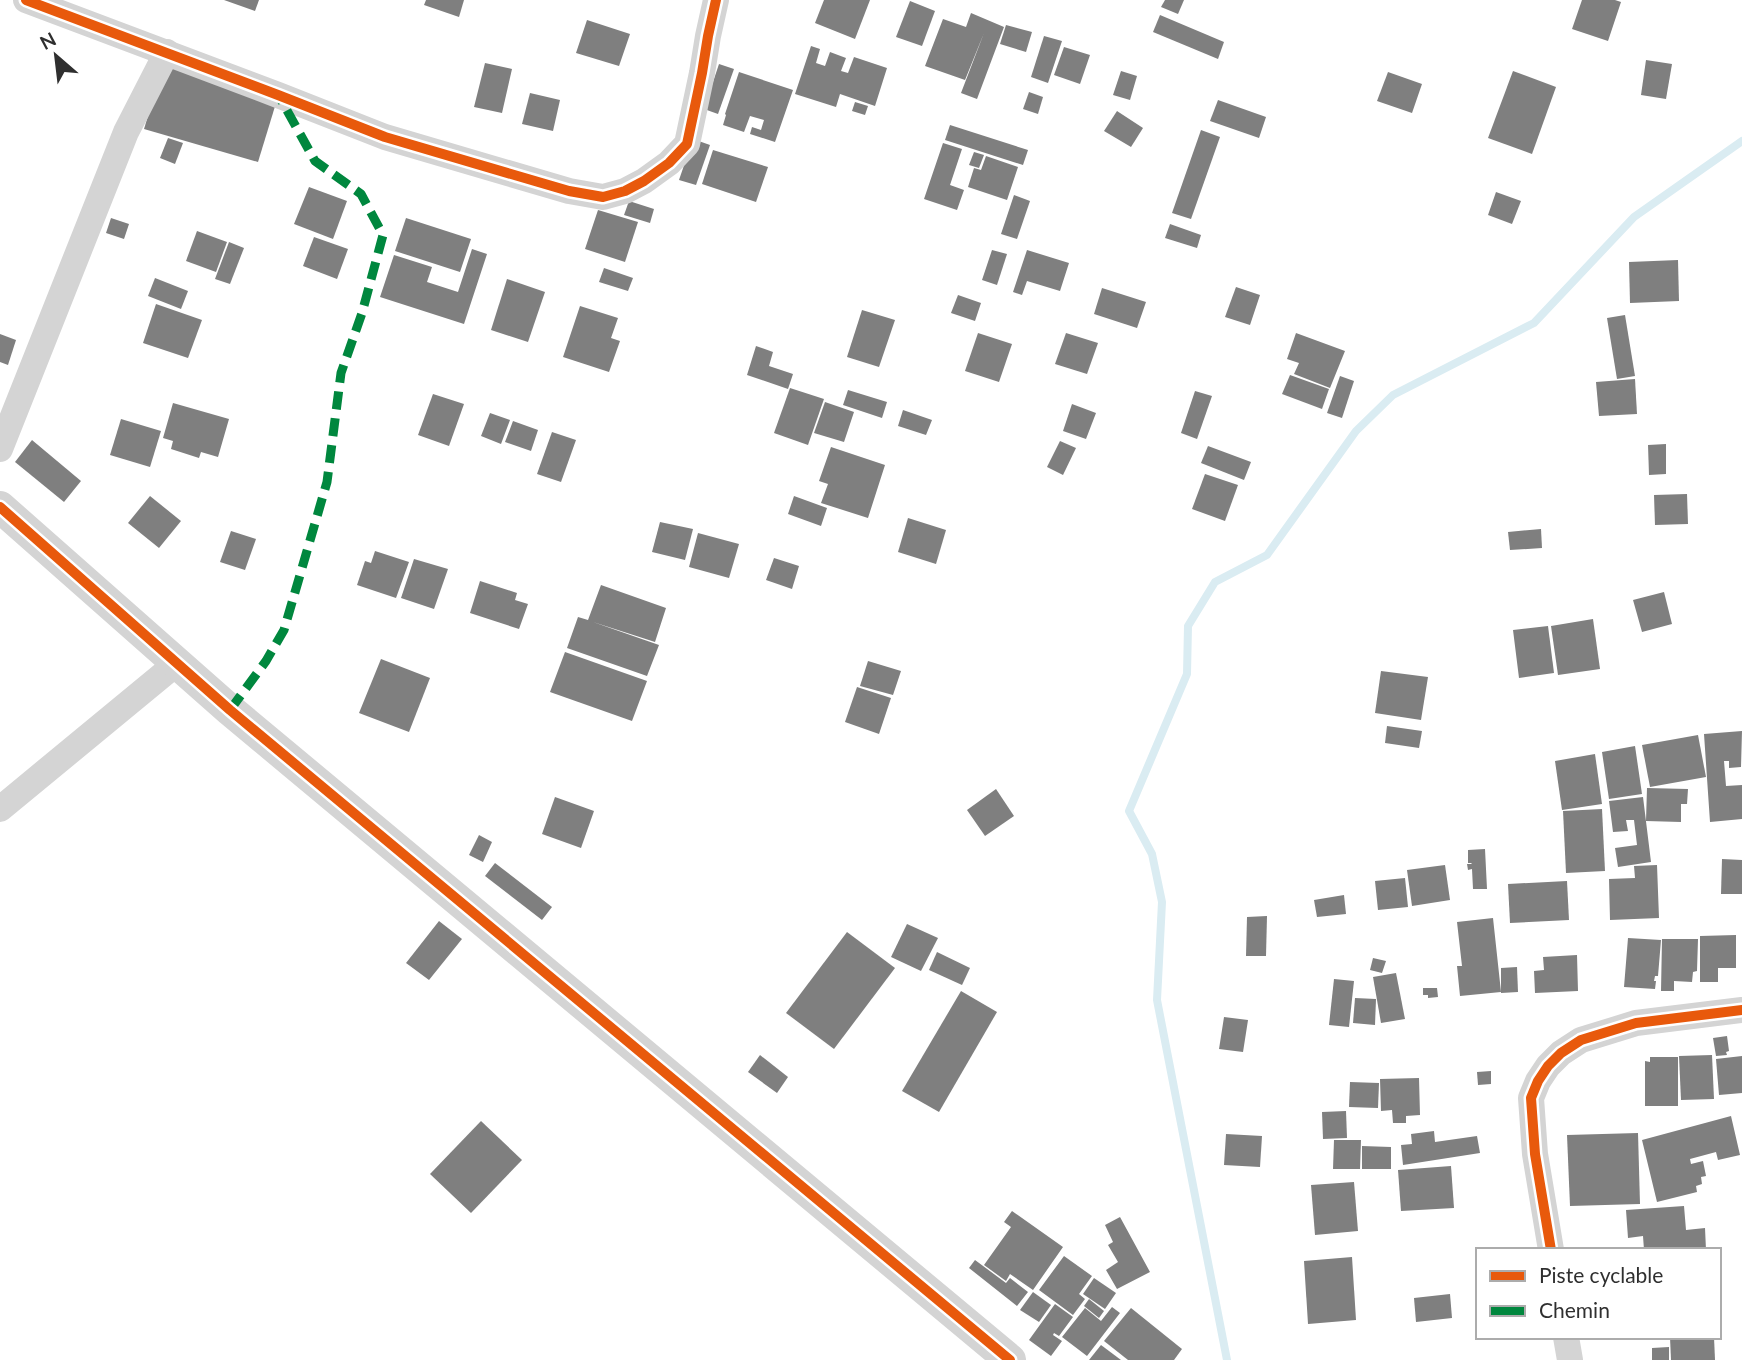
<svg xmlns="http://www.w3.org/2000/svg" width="1742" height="1360" font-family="Lato,sans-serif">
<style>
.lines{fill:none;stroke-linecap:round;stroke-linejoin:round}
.stream{stroke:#daecf2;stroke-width:8}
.building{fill:#7f7f7f}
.minor{stroke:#d4d4d4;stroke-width:26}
.tertiary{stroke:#d4d4d4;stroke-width:32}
.quiet{stroke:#00873e;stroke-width:9;stroke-dasharray:18 9;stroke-linecap:butt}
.cycleway-casing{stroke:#fff;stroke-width:15}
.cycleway{stroke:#e8590c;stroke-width:10}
</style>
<rect width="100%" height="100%" fill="#fff"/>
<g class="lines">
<path class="stream" d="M1227,1360L1157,1000L1162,902L1152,854L1129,811L1187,674L1188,626L1215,582L1267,555L1356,431L1393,395L1534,323L1634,217L1742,141"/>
</g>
<g class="building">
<path d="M224,0H259L255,11Z"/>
<path d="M426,0H464L459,17L424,5Z"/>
<path d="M824,0H870L855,39L815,23Z"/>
<path d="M1165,0H1184L1178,14L1161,7Z"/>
<path d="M1582,0H1615L1621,2L1608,41L1572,29Z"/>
<path d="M910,1L935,11L922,46L896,37Z"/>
<path d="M971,13L1004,27L977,99L961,93L984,33L965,80L925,66L943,19L966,27Z"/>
<path d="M1160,15L1224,42L1218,59L1153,32Z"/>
<path d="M587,20L630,34L619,66L576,53Z"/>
<path d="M1006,25L1032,32L1026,52L1000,44Z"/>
<path d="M1044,36L1062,41L1048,83L1031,77Z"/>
<path d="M811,46L820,49L816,63L825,66L830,52L846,58L841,71L848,73L854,57L887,68L875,106L840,94L836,107L795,94Z"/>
<path d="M1064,47L1090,55L1080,84L1054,75Z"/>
<path d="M166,57L280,90L258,162L144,129Z"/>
<path d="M1646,60L1672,64L1666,99L1641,95Z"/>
<path d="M485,63L512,69L502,113L474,107Z"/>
<path d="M719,64L734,69L718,114L704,109Z"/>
<path d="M1121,71L1137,76L1130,100L1113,95Z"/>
<path d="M1513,71L1556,87L1532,154L1488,138Z"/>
<path d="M739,72L793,90L775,142L750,134L752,127L761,130L764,120L750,116L744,132L723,125L726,115L725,114Z"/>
<path d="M1388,72L1422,84L1412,113L1377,101Z"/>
<path d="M1029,92L1043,97L1038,114L1023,109Z"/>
<path d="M530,93L560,100L553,131L522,124Z"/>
<path d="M1218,100L1266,117L1259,138L1210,121Z"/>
<path d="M855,102L868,106L865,115L852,111Z"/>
<path d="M1117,111L1143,128L1131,147L1104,131Z"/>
<path d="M950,125L1028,150L1023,165L945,140Z"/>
<path d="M1201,130L1220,137L1191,219L1172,213Z"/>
<path d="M168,138L183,143L175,164L160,158Z"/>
<path d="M693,139L710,145L696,185L679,180Z"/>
<path d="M943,143L962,149L950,185L964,190L957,210L924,199Z"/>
<path d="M713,150L768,167L756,202L702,184Z"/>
<path d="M974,152L984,155L979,168L969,165Z"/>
<path d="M986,156L1018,167L1007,200L968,187L974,168L981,170Z"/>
<path d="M309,187L347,201L333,239L294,224Z"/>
<path d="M1496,192L1521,201L1512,224L1488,215Z"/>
<path d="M1014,195L1030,201L1017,239L1001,234Z"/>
<path d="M629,201L654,209L650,223L624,215Z"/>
<path d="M598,210L638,222L625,262L585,249Z"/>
<path d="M111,218L129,224L124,239L106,233Z"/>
<path d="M406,218L471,239L460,272L395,251Z"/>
<path d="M1170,224L1201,235L1197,248L1165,238Z"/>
<path d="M197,231L227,242L216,272L186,261Z"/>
<path d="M314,237L348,249L337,279L303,266Z"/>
<path d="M229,242L244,248L230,284L215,279Z"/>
<path d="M472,249L487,254L464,324L380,297L394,255L432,267L427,282L458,292Z"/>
<path d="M992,250L1007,254L997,285L982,280Z"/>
<path d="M1027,250L1069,263L1060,291L1027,281L1022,295L1013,292Z"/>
<path d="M1678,260L1679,301L1630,303L1629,262Z"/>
<path d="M604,268L633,278L628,291L599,282Z"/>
<path d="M155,278L188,291L181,309L148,296Z"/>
<path d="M507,279L545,292L528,342L491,330Z"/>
<path d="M1236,287L1260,295L1250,325L1225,317Z"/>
<path d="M1102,288L1146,302L1137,328L1094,314Z"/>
<path d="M958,295L981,303L975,321L951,313Z"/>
<path d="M156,304L202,320L188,358L143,343Z"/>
<path d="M580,306L618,318L611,338L620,341L609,372L563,357Z"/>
<path d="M862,310L895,320L879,367L847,357Z"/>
<path d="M1625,315L1635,376L1617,379L1607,318Z"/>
<path d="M978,333L1012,344L999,382L965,371Z"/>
<path d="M1066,333L1098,343L1087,374L1055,364Z"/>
<path d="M1296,333L1345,351L1330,388L1294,374L1299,363L1287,359Z"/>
<path d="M0,334L16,340L8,365L0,362Z"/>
<path d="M756,346L773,352L769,366L793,374L788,389L747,375Z"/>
<path d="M1290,375L1329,389L1322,409L1282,394Z"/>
<path d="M1340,376L1354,381L1342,418L1327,413Z"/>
<path d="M1635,379L1637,414L1599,416L1596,382Z"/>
<path d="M790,388L824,399L808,445L774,433Z"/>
<path d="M848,390L887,402L882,418L843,405Z"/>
<path d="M1195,391L1212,396L1197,439L1181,433Z"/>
<path d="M433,394L464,404L449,446L418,435Z"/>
<path d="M825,402L854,412L844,442L814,433Z"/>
<path d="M173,403L229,419L218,457L201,452L199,458L171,449L173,441L163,438Z"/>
<path d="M1072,404L1096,413L1086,439L1063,431Z"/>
<path d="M903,410L932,420L926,435L898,426Z"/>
<path d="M490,413L510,420L501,444L481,436Z"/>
<path d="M121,419L161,431L150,467L110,455Z"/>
<path d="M513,421L538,430L531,451L505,442Z"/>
<path d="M552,432L576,440L561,482L537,474Z"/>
<path d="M32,440L81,481L64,502L15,462Z"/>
<path d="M1060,441L1076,448L1063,475L1047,467Z"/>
<path d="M1666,444V474L1649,475L1648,445Z"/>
<path d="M1208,446L1251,462L1244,480L1201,463Z"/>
<path d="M831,447L885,465L868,518L821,503L828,484L819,481Z"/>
<path d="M1205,474L1238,485L1225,521L1192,509Z"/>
<path d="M1687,494L1688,524L1655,525L1654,495Z"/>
<path d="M150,496L181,521L159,548L128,523Z"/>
<path d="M794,496L827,508L821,526L788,514Z"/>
<path d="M908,518L946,530L936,564L898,552Z"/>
<path d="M660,522L693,529L685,560L652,552Z"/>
<path d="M1541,529L1542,548L1510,550L1508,532Z"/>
<path d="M231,531L256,539L245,570L220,562Z"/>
<path d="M698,533L739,544L729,578L689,567Z"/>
<path d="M375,551L409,562L396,598L357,585L365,561L371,563Z"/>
<path d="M774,558L799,566L792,589L766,580Z"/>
<path d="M414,559L448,569L434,609L401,598Z"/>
<path d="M480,581L517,593L515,600L528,604L519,629L470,613Z"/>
<path d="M601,585L666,608L655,642L593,622L659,645L647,676L567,648L578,617L588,620Z"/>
<path d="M1664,592L1672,624L1642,632L1633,600Z"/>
<path d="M1593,619L1600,669L1558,675L1551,626Z"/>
<path d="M1548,626L1554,673L1519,678L1513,630Z"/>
<path d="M565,652L647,681L632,721L550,692Z"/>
<path d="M381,659L430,678L409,732L359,713Z"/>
<path d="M868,661L901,671L893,695L860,686Z"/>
<path d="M1381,671L1428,677L1421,720L1375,713Z"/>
<path d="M857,687L891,698L879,734L845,722Z"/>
<path d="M1387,726L1422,731L1419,748L1385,743Z"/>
<path d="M1742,731L1741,767L1729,768V761H1724L1726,786L1742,785V819L1710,822L1704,734Z"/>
<path d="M1698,735L1706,777L1650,787L1642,745Z"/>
<path d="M1635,746L1642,794L1609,799L1602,752Z"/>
<path d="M1595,754L1602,804L1562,810L1555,761Z"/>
<path d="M1647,788L1688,789L1687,804H1681V822L1646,821Z"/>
<path d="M996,789L1014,816L985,836L967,810Z"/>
<path d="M555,797L594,811L581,848L542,834Z"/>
<path d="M1643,797L1651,862L1618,867L1615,848L1637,845L1634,820H1626L1628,831L1613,832L1609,801Z"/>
<path d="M1602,809L1605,871L1566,873L1563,811Z"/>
<path d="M479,835L492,842L483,862L469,855Z"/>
<path d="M1485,849L1487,889H1473L1472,869L1468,870L1467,864H1471L1472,863H1468V850Z"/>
<path d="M1722,859L1742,860V894H1721Z"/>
<path d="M495,863L552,907L542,920L485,876Z"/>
<path d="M1445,865L1450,900L1412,906L1407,870Z"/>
<path d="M1657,865L1659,918L1610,920L1609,879L1635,878L1634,866Z"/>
<path d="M1405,878L1408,907L1378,910L1375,881Z"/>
<path d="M1567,881L1569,920L1510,923L1508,884Z"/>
<path d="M1344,895L1346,914L1317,917L1314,900Z"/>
<path d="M1267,916L1266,956H1246L1247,917Z"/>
<path d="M1493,918L1501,992L1460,996L1457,966H1462L1457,922Z"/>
<path d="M439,921L462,939L429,980L406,963Z"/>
<path d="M907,924L938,938L921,971L891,957Z"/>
<path d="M847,932L895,968L834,1049L786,1013Z"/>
<path d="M1736,935V968H1718V982H1700V936Z"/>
<path d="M1628,938L1661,940L1658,976H1655L1654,981H1656L1655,989L1624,987Z"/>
<path d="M1662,939H1698L1697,971L1693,972L1692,982L1674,981V991H1661Z"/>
<path d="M937,952L970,968L962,985L929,970Z"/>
<path d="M1577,955L1578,991L1535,993L1534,971L1544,970L1543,957Z"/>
<path d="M1373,958L1386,961L1382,973L1370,970Z"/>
<path d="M1517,967L1518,992L1501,993V968Z"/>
<path d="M1396,973L1405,1019L1381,1023L1373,977Z"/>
<path d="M1334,979L1354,981L1349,1027L1329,1025Z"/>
<path d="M1423,988H1437L1438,997L1428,998V995H1423Z"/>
<path d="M961,991L997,1012L939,1112L902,1091Z"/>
<path d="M1355,998L1376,999L1375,1025L1353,1023Z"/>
<path d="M1224,1017L1248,1020L1243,1052L1219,1049Z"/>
<path d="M1727,1036L1729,1051L1726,1052L1727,1055L1716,1056L1713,1038Z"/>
<path d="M760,1055L788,1077L777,1093L748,1072Z"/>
<path d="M1712,1055L1714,1099L1681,1100L1679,1056Z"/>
<path d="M1742,1056V1093L1719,1095L1716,1059Z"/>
<path d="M1650,1057H1678V1106H1645V1061L1650,1062Z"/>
<path d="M1491,1071V1084L1478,1085L1477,1072Z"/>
<path d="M1419,1078L1420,1115L1406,1116V1123H1393L1392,1110L1381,1111L1380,1079Z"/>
<path d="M1350,1082L1379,1083L1378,1108L1349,1107Z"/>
<path d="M1346,1111L1347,1138L1323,1139L1322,1112Z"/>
<path d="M1731,1116L1740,1155L1718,1160L1716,1152L1690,1159L1691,1164L1703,1161L1706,1176L1701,1177L1702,1184L1696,1186L1697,1192L1657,1202L1642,1140Z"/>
<path d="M481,1121L522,1160L471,1213L430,1174Z"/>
<path d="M1434,1131L1435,1142L1477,1136L1480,1153L1403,1165L1401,1145L1412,1144L1411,1134Z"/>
<path d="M1638,1133L1640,1204L1570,1206L1567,1135Z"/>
<path d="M1226,1134L1262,1136L1260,1167L1224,1165Z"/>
<path d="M1334,1140H1361L1360,1169H1333Z"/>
<path d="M1362,1146L1391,1147V1169H1362Z"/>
<path d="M1451,1166L1454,1208L1401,1211L1398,1170Z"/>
<path d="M1354,1182L1358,1231L1315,1235L1311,1185Z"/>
<path d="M1684,1206L1686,1230L1705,1228L1706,1250H1644L1643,1236L1628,1238L1626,1210Z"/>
<path d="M1012,1211L1063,1247L1033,1290L1010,1274L1006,1281L984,1265L1011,1227L1004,1222Z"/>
<path d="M1120,1217L1150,1272L1117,1289L1106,1270L1118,1262L1108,1245L1113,1242L1105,1225Z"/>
<path d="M1064,1256L1092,1276L1079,1294L1085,1299L1073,1315L1039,1290Z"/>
<path d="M1352,1257L1356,1320L1308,1324L1304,1261Z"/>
<path d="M975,1260L1006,1283L1010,1278L1028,1292L1017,1306L969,1268Z"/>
<path d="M1094,1278L1116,1293L1105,1309L1083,1294Z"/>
<path d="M1033,1292L1051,1305L1039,1322L1020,1310Z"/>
<path d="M1450,1294L1452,1318L1416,1322L1414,1298Z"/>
<path d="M1089,1299L1104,1311L1099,1318L1084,1306Z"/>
<path d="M1055,1304L1073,1317L1059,1336L1054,1333L1053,1335L1062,1341L1051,1356L1029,1340Z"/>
<path d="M1112,1307L1120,1313L1087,1356L1062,1337L1085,1308L1101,1321Z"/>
<path d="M1131,1308L1182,1349L1174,1360H1128L1104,1341Z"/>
<path d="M1670,1337H1714L1715,1360H1671Z"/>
<path d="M1101,1345L1121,1360H1089Z"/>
<path d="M1669,1347V1360H1652V1348Z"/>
</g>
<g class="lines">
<g class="minor">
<path d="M26,0L278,95L385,137L569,191L603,197L625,191L644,181L669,163L687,144L702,73L708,36L716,0"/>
<path d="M0,449L126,132L167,52"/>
<path d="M0,809L177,663"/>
<path d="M1551,1250L1535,1154L1531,1098L1538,1081L1548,1066L1561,1053L1581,1040L1636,1023L1742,1010"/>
<path d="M1566,1337L1570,1360"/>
</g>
<path class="tertiary" d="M0,507L230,710L1010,1360"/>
<path class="quiet" d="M230,710L266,661L284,630L327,482L341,373L362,313L383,235L361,194L315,161L279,96"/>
<defs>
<g id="cycleway">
<path d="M26,0L278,95L385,137L569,191L603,197L625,191L644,181L669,163L687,144L702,73L708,36L716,0"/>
<path d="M0,507L230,710L1010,1360"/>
<path d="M1551,1250L1535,1154L1531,1098L1538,1081L1548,1066L1561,1053L1581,1040L1636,1023L1742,1010"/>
</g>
</defs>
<use href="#cycleway" class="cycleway-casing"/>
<use href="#cycleway" class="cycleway"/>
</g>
<rect x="1476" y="1248" width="245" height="91" fill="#ffffff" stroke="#acacac" stroke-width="2"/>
<rect x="1490" y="1271" width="35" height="10" fill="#e8590c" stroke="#acacac" stroke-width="2"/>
<text x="1539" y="1283" font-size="21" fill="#2f2f2f">Piste cyclable</text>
<rect x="1490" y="1306" width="35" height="10" fill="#00873e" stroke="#acacac" stroke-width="2"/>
<text x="1539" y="1318" font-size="21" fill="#2f2f2f">Chemin</text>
<g transform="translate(56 56) rotate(332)" stroke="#ffffff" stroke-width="5" paint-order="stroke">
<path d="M0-5L12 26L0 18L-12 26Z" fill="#2f2f2f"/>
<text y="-10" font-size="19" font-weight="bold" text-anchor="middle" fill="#2f2f2f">N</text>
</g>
</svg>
